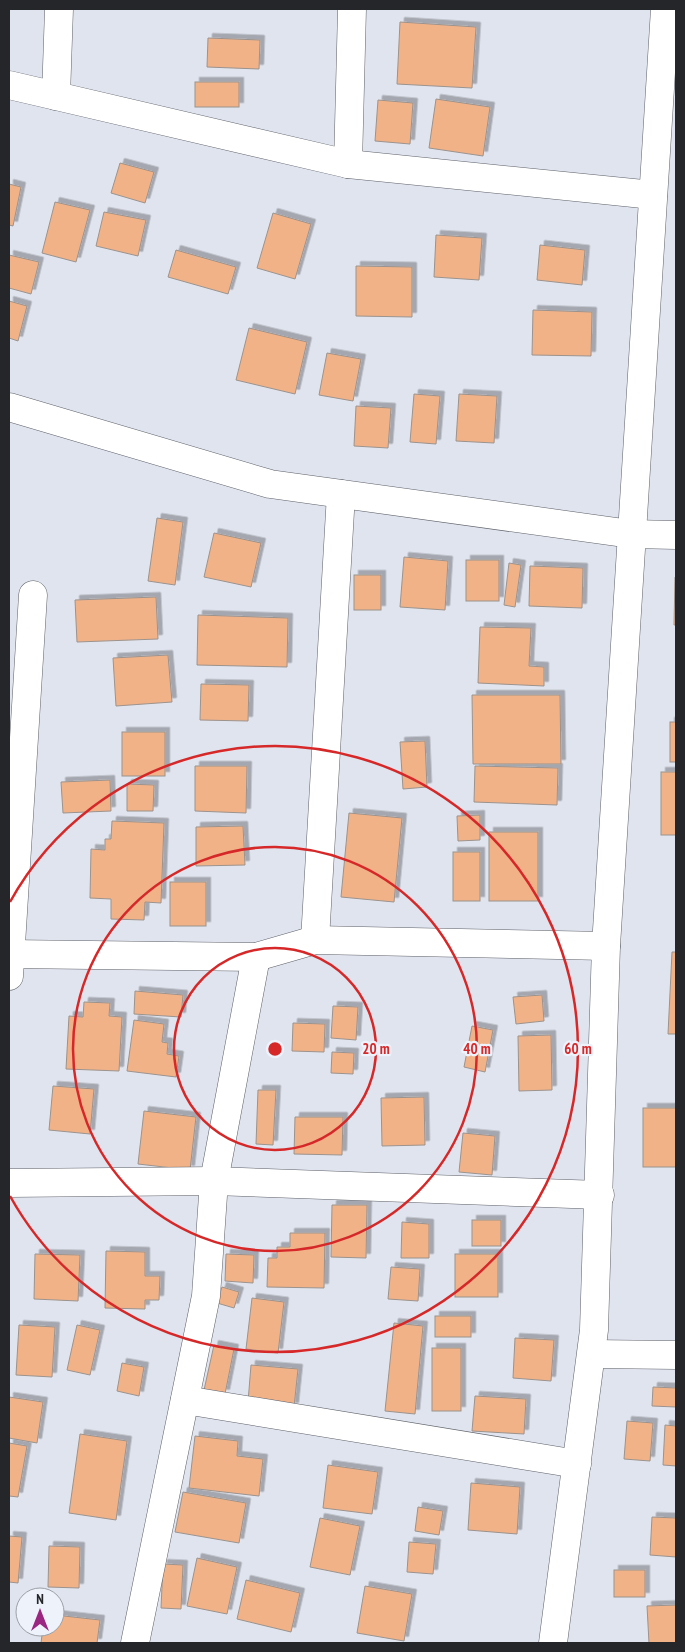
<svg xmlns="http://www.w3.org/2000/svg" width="685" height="1652" font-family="'PT Sans Narrow',sans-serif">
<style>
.building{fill:#f1b288;stroke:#9c938d;filter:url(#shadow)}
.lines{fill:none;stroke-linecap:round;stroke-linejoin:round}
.minor-casing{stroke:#5e6169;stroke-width:29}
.minor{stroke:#fff;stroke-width:28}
.ring{fill:none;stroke:#d62828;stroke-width:2.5}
.centre{fill:#d62828;stroke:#edf2fb;stroke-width:2.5}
.ring-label{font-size:15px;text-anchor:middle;font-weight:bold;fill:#d62828;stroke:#edf2fb;stroke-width:4.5;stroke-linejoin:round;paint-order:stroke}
</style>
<defs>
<filter id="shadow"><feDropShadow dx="4.5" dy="-4.5" stdDeviation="0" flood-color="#0004"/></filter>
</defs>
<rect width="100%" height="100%" fill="#e0e4ee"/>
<g class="building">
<path d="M400,22L476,27L472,88L397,84Z"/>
<path d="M208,38L260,40L259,69L207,67Z"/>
<rect x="195" y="82" width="44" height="25"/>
<path d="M436,99L490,107L483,156L429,148Z"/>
<path d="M378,100L413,103L410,144L375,141Z"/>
<path d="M120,163L154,172L145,203L111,193Z"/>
<path d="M9,184L21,187L13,226L9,225Z"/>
<path d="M55,202L90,210L76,262L42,253Z"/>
<path d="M104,212L146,220L138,256L96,246Z"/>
<path d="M273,213L311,224L295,279L257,268Z"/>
<path d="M436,235L482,238L479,280L434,277Z"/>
<path d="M540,245L585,250L582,285L537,280Z"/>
<path d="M176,250L236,267L228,294L168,277Z"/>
<path d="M9,255L39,262L31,294L9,288Z"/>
<path d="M356,266L412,267V317L356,316Z"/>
<path d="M9,301L27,306L18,341L9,338Z"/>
<path d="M533,310L592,312L591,356L532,355Z"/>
<path d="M249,328L307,342L295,394L236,380Z"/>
<path d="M327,353L361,359L353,401L319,395Z"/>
<path d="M414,394L440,396L436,444L410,442Z"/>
<path d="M459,394L497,396L494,443L456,441Z"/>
<path d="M356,406L391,408L388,448L354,446Z"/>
<path d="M157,518L183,522L175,585L148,581Z"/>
<path d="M214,533L261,543L251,587L204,577Z"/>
<path d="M404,557L448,561L445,610L400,607Z"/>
<rect x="466" y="560" width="33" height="41"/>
<path d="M509,563L521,565L515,607L504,605Z"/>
<path d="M530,566L583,568L582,608L529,606Z"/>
<rect x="354" y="575" width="27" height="35"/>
<path d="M675,577H676V625H674Z"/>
<path d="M156,597L158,639L77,642L75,600Z"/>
<path d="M198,615L288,618L287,667L197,665Z"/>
<path d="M480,627L531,628L529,666L544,667V686L478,683Z"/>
<path d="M168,655L172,702L116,706L113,658Z"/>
<path d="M201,684L249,685L248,721L200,720Z"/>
<path d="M472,695H560L561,764H473Z"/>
<rect x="670" y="722" width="6" height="40"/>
<rect x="122" y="732" width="43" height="44"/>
<path d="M425,741L427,787L403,789L400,742Z"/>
<path d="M195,766H247L246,813L195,811Z"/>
<path d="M475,766L558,768L557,805L474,802Z"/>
<rect x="661" y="772" width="15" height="63"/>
<path d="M110,780L111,811L63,813L61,782Z"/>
<path d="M127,784L154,785L153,811H127Z"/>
<path d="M349,813L402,818L394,902L341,897Z"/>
<path d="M480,815V840L458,841L457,816Z"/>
<path d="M112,821L164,823L161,903L145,902L144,920L111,919V899L90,898L91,849L105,850V839H111Z"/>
<path d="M243,826L245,865L196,866V827Z"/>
<rect x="489" y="832" width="49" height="69"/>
<rect x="453" y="852" width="27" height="49"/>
<rect x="170" y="882" width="36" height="44"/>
<path d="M672,952H676V1034H668Z"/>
<path d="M135,991L183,995L181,1017L134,1014Z"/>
<path d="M542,995L544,1021L516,1024L513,997Z"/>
<path d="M84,1002L110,1003L109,1016L122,1017L119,1071L66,1069L69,1016L83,1017Z"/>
<path d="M333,1006L358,1007L356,1040L331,1038Z"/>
<path d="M134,1020L164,1024L162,1042L168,1043L167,1054L179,1056L176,1077L127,1071Z"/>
<path d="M293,1023L325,1024L324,1052L292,1051Z"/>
<path d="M472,1026L493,1030L485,1072L464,1067Z"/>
<path d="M551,1035L552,1090L519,1091L518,1036Z"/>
<path d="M332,1052L354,1053L353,1074L331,1073Z"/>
<path d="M53,1086L94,1089L90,1134L49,1130Z"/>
<path d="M258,1090H276L273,1145L256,1144Z"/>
<path d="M424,1097L425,1145L382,1146L381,1098Z"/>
<rect x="643" y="1108" width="33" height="59"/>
<path d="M144,1111L196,1117L190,1170L138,1164Z"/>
<path d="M295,1117H343L342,1155L294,1154Z"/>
<path d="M463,1133L495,1136L492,1175L459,1172Z"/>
<path d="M332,1205H367L366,1258L331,1257Z"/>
<rect x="472" y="1220" width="29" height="26"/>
<path d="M402,1222L429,1224V1258H401Z"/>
<path d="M290,1233H325L324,1288L267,1287L268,1258H277V1247H290Z"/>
<path d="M106,1251L145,1252V1276H160L159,1300H145V1309L105,1308Z"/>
<path d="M35,1254L80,1255L78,1301L34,1299Z"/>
<path d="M226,1254L254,1255L253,1283L225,1281Z"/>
<rect x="455" y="1254" width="43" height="43"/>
<path d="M391,1267L420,1269L418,1301L388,1299Z"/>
<path d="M222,1287L239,1292L234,1308L217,1303Z"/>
<path d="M252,1298L284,1302L278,1353L246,1349Z"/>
<rect x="435" y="1316" width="36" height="21"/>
<path d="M394,1323L423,1326L415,1414L385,1411Z"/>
<path d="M19,1325L55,1327L52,1377L16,1375Z"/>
<path d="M77,1325L100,1330L90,1375L67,1370Z"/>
<path d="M515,1338L554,1340L551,1381L513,1378Z"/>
<path d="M214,1345L234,1349L225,1394L204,1390Z"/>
<rect x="432" y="1348" width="29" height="63"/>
<path d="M122,1363L144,1367L139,1396L117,1391Z"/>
<path d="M251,1365L298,1369L294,1407L248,1402Z"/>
<path d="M653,1387L676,1388V1407L652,1406Z"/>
<path d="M475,1396L526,1399L524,1434L472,1431Z"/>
<path d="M9,1397L43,1402L37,1443L9,1438Z"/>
<path d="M627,1421L653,1423L650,1461L624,1459Z"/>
<path d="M665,1425L676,1426V1466L663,1465Z"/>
<path d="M80,1434L127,1441L116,1520L69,1513Z"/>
<path d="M195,1436L238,1441L237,1456L263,1459L259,1496L189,1488Z"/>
<path d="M9,1443L27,1446L18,1497L9,1496Z"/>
<path d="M328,1465L378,1472L372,1514L323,1508Z"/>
<path d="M471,1483L520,1487L517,1534L468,1530Z"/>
<path d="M183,1492L246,1503L239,1543L175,1532Z"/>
<path d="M418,1507L443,1511L439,1535L415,1531Z"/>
<path d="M652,1517L676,1518V1557L650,1555Z"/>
<path d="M320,1518L360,1526L350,1575L310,1567Z"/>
<path d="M9,1536L22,1537L18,1583L9,1582Z"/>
<path d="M409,1542L436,1544L433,1574L407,1572Z"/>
<path d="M49,1546L80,1547L79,1588L48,1587Z"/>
<path d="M197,1558L237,1567L227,1614L187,1606Z"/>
<path d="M163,1564L183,1565L181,1609L161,1608Z"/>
<rect x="614" y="1570" width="31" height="27"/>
<path d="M246,1580L300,1593L291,1632L237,1619Z"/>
<path d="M365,1586L412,1594L404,1641L357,1633Z"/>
<path d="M676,1605V1643H649L647,1606Z"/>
<path d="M55,1615L100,1620L97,1643H41L43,1627H55Z"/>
</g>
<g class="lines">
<defs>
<g id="minor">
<path d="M9,85L348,164L653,195"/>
<path d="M56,96L59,9"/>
<path d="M348,164L352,9"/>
<path d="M9,407L270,484L631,534L676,535"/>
<path d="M315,940L341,494"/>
<path d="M9,954L256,957L315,940L606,946"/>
<path d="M9,976L33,595"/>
<path d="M9,1183L214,1181L600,1195"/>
<path d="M592,1354L676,1355"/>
<path d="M185,1400L577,1464"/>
<path d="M135,1643L206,1296L214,1181L256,957"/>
<path d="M553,1643L594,1330L606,946L665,9"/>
</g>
</defs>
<use href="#minor" class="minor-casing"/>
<use href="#minor" class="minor"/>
</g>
<g class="ring">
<circle cx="275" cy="1049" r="101"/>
<circle cx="275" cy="1049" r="202"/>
<path d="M10 902A303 303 0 1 1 10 1196"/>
</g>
<circle cx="275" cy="1049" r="8" class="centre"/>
<g class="ring-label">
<text x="376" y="1054">20 m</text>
<text x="477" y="1054">40 m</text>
<text x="578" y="1054">60 m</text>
</g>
<rect width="685" height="1652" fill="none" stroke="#25262a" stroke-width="20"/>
<g transform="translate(40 1612)"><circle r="24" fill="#edf2fb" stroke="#9da0a7"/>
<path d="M0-4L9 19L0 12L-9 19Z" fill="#9b2682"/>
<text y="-8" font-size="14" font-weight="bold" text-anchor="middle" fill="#25262a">N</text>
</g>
</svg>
